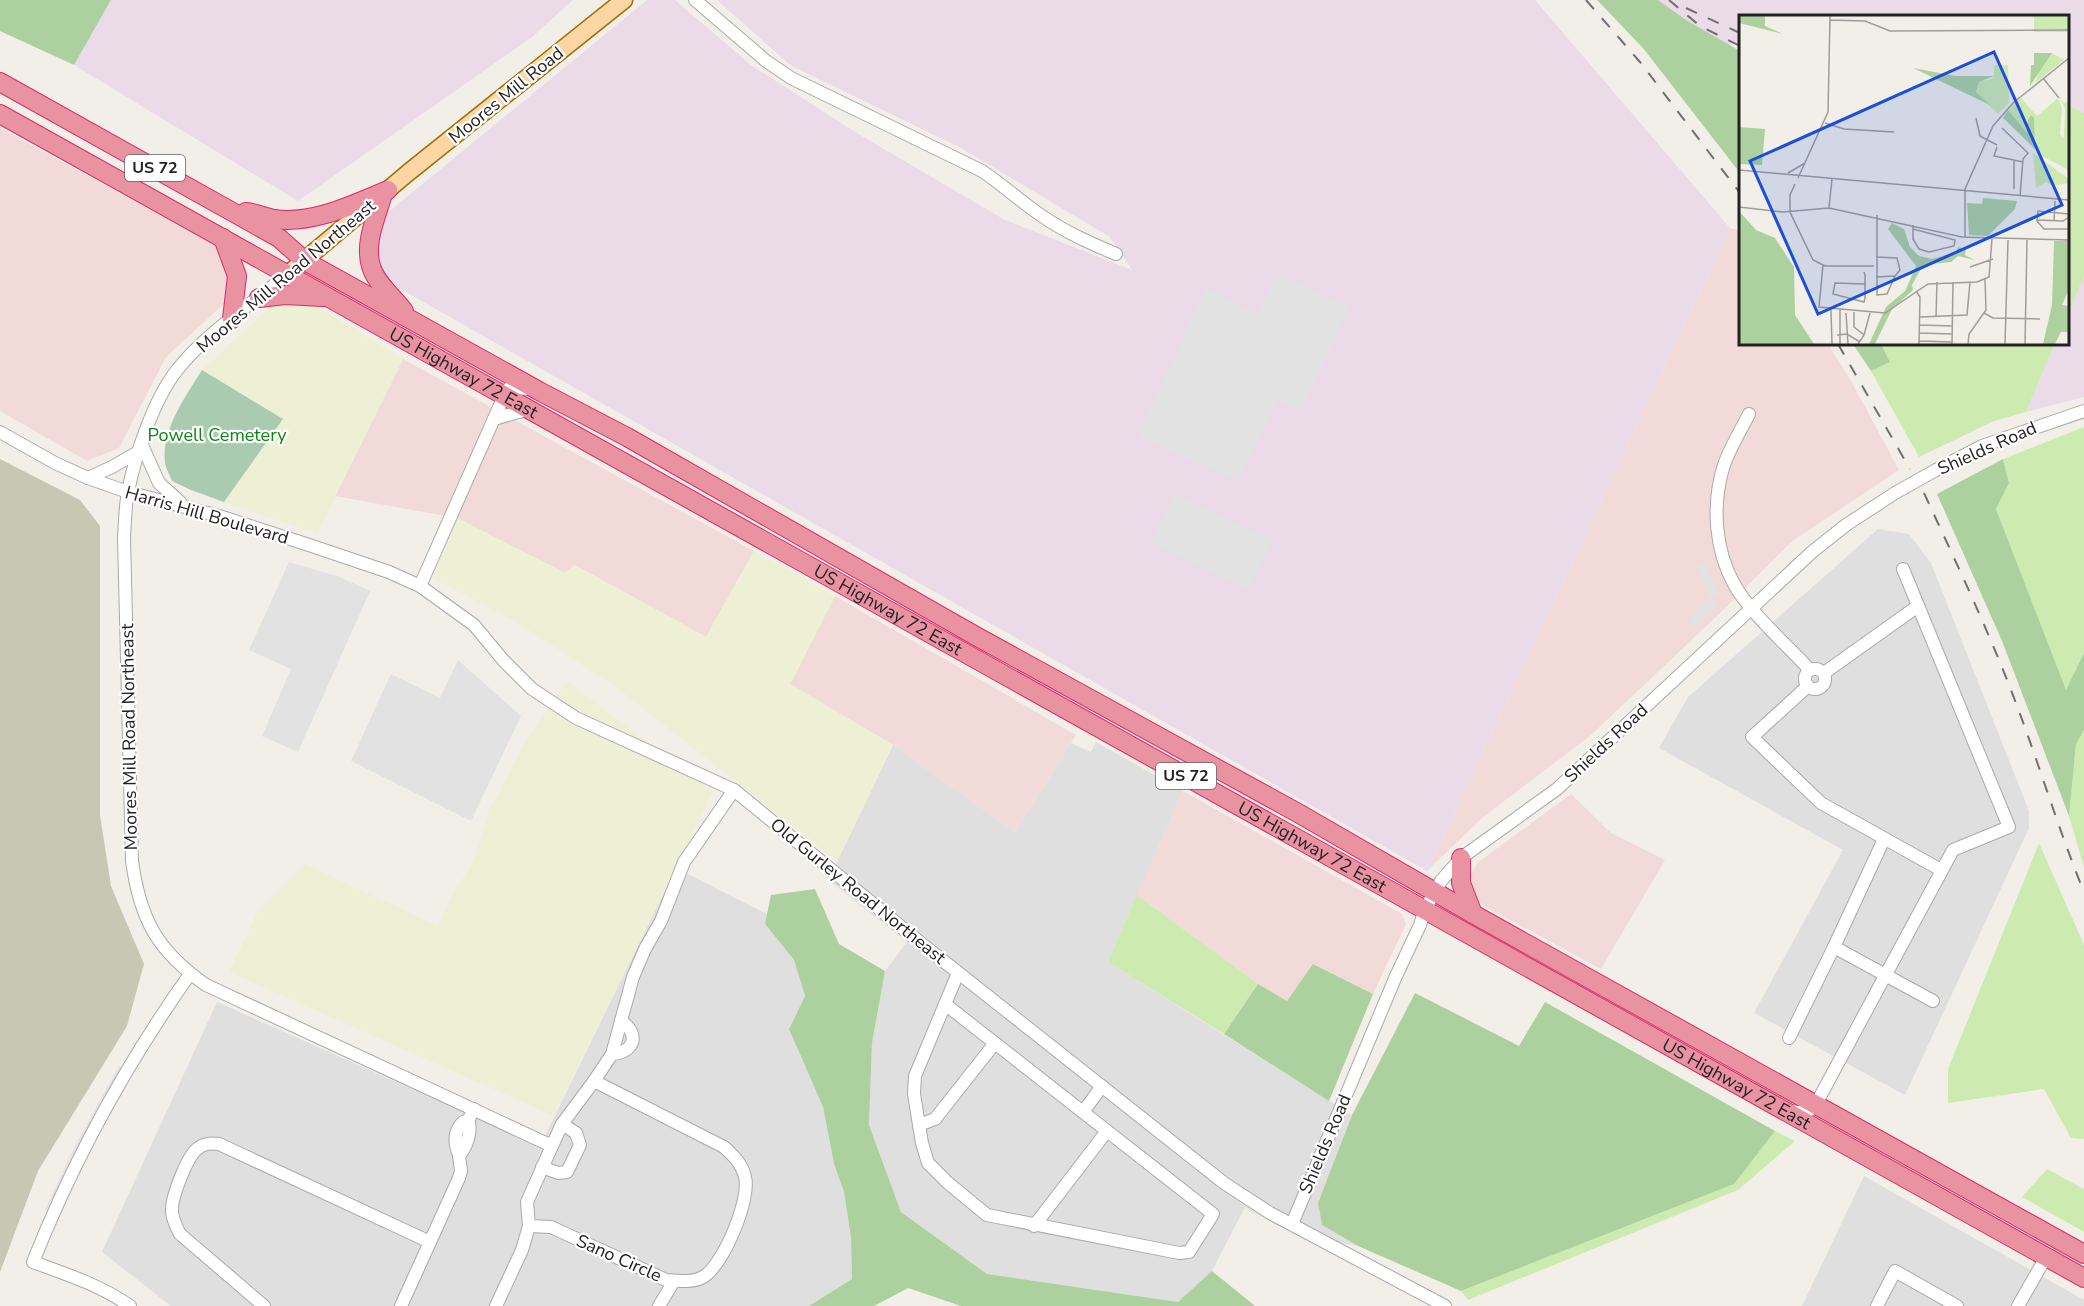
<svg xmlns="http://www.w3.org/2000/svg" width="2084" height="1306" font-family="'Nunito Sans',sans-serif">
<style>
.residential{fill:#e0dfdf}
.commercial{fill:#f2dad9}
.industrial{fill:#ebdbe8}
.construction{fill:#c7c7b4}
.farmland{fill:#eef0d5}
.grass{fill:#cdebb0}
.forest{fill:#add19e}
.cemetery{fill:#aacbaf}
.parking{fill:#e2e2e2}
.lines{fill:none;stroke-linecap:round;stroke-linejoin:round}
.minor-casing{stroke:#a9a9a9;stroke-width:14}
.major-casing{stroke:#a06b00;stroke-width:19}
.highway-casing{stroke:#dc2a67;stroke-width:20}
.minor{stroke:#fff;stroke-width:12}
.major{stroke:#fcd6a4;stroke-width:16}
.highway{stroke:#e892a2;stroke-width:18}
.rail{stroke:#707070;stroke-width:2;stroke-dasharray:12 12;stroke-linecap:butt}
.minor-bridge-casing{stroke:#a9a9a9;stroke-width:14;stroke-linecap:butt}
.minor-bridge{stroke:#fff;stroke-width:12}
.labels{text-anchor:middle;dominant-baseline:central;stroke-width:4.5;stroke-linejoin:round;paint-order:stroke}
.shield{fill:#fff;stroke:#646464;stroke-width:1.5}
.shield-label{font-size:16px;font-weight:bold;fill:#222}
.street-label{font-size:18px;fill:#222;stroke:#fff}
.park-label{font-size:18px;fill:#0c8416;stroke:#fff}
.inset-road{fill:none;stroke:#9f9d99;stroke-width:1.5}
.view{fill:#1d4ed8;fill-opacity:0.15;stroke:#1d4ed8;stroke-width:3}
.inset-edge{fill:none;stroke:#222;stroke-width:3}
</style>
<rect width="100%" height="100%" fill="#f2efe9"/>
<g class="residential">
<path d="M1878,529L1909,534L1931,563L2029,811V828L1905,1095L1754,1013L1843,850L1659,748L1688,697Z"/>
<path d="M1096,742L1183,791L1108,962L1352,1115L1318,1203L1322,1225L1358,1246L1297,1235L1254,1213L1245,1207L1212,1271L1178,1302L987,1274L901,1212L869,1125L872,1043L885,971L907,942L826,878L837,862L893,745L1015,832L1071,743L1091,752Z"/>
<path d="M676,868L767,914L765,924L794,960L805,996L789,1029L823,1107L834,1164L844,1192L851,1238L852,1279L809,1306H171L102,1252L217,1002L540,1146Z"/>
<path d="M1864,1176L2084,1300V1306H1802Z"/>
</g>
<g class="commercial">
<path d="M0,128L220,248L234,271L227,301L166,357L119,448L87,461L0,411Z"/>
<path d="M1730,228L1740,231V344H1828L1850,379L1899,470L1791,542L1717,616L1590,736L1482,818L1427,871Z"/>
<path d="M403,359L754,551L706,637L575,565L565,573L457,518L335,496Z"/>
<path d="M835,596L1076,735L1015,832L893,745L790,684Z"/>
<path d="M1183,791L1402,914L1406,924L1373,994L1314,964L1287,1002L1258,984L1137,895Z"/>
<path d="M1571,794L1611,833L1665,860L1601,969L1482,905L1472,891L1470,877L1477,863Z"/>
</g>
<g class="industrial">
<path d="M111,0H573L532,37L298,201L74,65Z"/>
<path d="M647,0H675L751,65L855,132L1005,220L1132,270L1110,237L961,148L790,65L717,0H1535L1730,228L1427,871L397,287L371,254L386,214Z"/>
<path d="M1626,0H2084V113L2068,105V16H1740V44L1733,42L1711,93Z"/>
<path d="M2084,276V397L2026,412L2055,344H2068V315Z"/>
</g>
<path class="construction" d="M0,459L80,500L100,526V815L111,886L144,964L127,1026L38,1171L0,1272Z"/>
<g class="farmland">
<path d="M304,298L403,359L317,534L224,502L282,419L202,370L271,306Z"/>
<path d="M457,518L565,573L574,565L706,637L754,551L835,596L790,684L893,745L837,862L621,691L515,621L432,578Z"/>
<path d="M567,681L713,792L554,1116L229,972L258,911L305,864L438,926L454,891L472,864L492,805L527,739Z"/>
</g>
<g class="grass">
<path d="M2068,105L2084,113V276L2068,315Z"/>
<path d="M1881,344H2055L2026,412L1994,421L1919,457L1871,371L1890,362Z"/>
<path d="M2084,427V653L2066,691L1996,509L2009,483L2003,459Z"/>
<path d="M2084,730V867L2069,816L2076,744Z"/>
<path d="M2039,843L2084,945V1139L2071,1138L2044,1089L1948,1103V1069Z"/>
<path d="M1137,895L1258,984L1224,1034L1108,962Z"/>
<path d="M1775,1131L1795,1141L1738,1190L1468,1300L1461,1291L1733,1184Z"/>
<path d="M2047,1169L2084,1189V1232L2022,1197Z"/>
</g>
<g class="forest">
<path d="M0,0H111L74,65L0,31Z"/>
<path d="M1597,0H1658L1686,20L1740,51V173L1643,48Z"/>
<path d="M1853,344H1881L1890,362L1871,371Z"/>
<path d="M2003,459L2009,483L1996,509L2066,690L2084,653V730L2076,744L2069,816L2002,641L1937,494Z"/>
<path d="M815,889L839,944L885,971L872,1043L869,1125L901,1212L987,1274L1178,1302L1212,1271L1255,1306H961L908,1288L874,1306H809L852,1279L851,1238L844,1192L834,1164L823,1107L789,1029L805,996L794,960L765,924L771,895Z"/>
<path d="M1313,964L1373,994L1329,1101L1224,1034L1258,984L1287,1001Z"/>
<path d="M1415,993L1519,1046L1545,1002L1775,1131L1734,1184L1461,1291L1358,1246L1322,1225L1318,1203L1352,1115Z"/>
</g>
<path class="cemetery" d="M202,370L283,419L224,502L191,490L172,481C170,475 166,469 165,463C161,430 186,396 202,370Z"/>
<g class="parking">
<path d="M1276,274L1349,308L1301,411L1277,400L1238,481L1138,437L1206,288L1258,313Z"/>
<path d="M1173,493L1272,540L1249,590L1150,543Z"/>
<path d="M1705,561L1719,594L1712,598L1717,605L1695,627L1688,620L1709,598L1696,564Z"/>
<path d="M289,562L340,577L370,591L298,752L262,736L291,669L249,650Z"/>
<path d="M458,660L521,716L471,821L351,761L391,674L440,698Z"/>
<path d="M119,1066L124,1068L49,1212L45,1210L74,1148Z"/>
</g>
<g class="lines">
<defs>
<g id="minor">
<path d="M695,0L766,61L791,78L982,171C1003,185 1021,202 1042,216C1065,232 1090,243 1116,254"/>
<path d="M288,274C252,304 206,333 177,370C154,399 135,455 128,492C125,507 125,523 124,538L132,861C140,919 157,951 206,985L552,1146"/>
<path d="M1749,414C1740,432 1729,449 1723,468C1712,506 1715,550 1734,584C1749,612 1788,646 1810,670"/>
<path d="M494,419L518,412L530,410"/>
<path d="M0,432L55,463L88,478L128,492L219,516L306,544L389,572L420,586L474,625L503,660L532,689L576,718L734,790L922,944L1224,1183L1270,1213L1445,1306"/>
<path d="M142,445L159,483L180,502"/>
<path d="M1936,470L1982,446L2084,411"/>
<path d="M88,478L112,467L140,451"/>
<path d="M420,586L504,396L509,388L531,389"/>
<circle cx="1815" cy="679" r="10"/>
<path d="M1824,673L1918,606"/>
<path d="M1808,686L1752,737L1821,803L1941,870"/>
<path d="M1834,947L1933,1001"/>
<path d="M945,1004L1213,1214L1189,1252L1179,1253L987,1215L948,1183L928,1163L922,1143L919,1125L914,1094L915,1076L958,973"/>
<path d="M1789,1038L1834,947L1884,839"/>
<path d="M612,1054C635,1052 640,1034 621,1021"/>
<path d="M1792,1111C1803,1113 1808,1114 1816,1104L1953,850L2009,827L1903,569"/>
<path d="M1083,1112L1102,1086"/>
<path d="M468,1121C473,1129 466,1149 459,1155C454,1143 454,1131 463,1122L468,1121L474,1109"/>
<path d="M919,1125L935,1119L995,1043"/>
<path d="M542,1167L558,1173L567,1172L580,1145L576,1133L562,1124"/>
<path d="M1292,1224L1396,976L1420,925L1425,909L1441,881L1461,858L1557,789L1812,552L1846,525L1895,493"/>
<path d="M529,1226L551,1227L666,1280C678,1281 692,1283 703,1277C723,1266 751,1199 745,1177C742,1164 734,1156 724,1147L594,1081"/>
<path d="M1034,1226L1107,1131"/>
<path d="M130,1306C100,1285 66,1274 33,1262C74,1159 126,1064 190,974"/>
<path d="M264,1306L180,1234C176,1226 172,1219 172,1211C171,1198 187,1157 197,1149C204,1143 211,1143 219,1144L430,1242"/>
<path d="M401,1306L459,1178L461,1171L459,1155"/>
<path d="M496,1306L522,1250L529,1226L527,1202L552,1146L562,1124L594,1081L612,1054L633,977L645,949L661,921L684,862L734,790"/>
<path d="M659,1306L674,1281"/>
<path d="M1877,1306L1895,1271L1957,1306"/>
<path d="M2018,1306L2046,1257"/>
</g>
<path id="major" d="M288,274L409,172L624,0"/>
<g id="highway">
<path d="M0,82L279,238L305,261L539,391L627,437L974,635L1298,813L1473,914L2084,1254"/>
<path id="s1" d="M0,114L2084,1278"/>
<path d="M382,197C376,218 364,243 371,266C375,282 394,298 404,311"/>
<path d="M246,212C256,213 264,217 274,219C312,225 354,204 388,190"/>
<path d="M223,238L237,276L232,319"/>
<path d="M259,298L285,295L323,297"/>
<path d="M1461,858V883L1473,914"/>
</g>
</defs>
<use href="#minor" class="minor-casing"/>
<use href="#major" class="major-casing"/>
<use href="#highway" class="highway-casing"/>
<use href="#minor" class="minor"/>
<use href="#major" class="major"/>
<use href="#highway" class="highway"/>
<g class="rail">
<path d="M1586,0L1640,62L1740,193"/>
<path d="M1669,0L1700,26L1740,46"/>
<path d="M1686,8L1740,33"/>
<path d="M1838,344L1910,469"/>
<path d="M1924,493C1954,558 1985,623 2011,690C2037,757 2057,826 2084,892"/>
</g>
<defs>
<path id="minor-bridge" d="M1895,493L1936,470"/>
</defs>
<use href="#minor-bridge" class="minor-bridge-casing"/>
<use href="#minor-bridge" class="minor-bridge"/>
</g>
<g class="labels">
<g class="shield">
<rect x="125" y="155" width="60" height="26" rx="4.5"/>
<rect x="1156" y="763" width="60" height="26" rx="4.5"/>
</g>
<g class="shield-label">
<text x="155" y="168">US 72</text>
<text x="1186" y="776">US 72</text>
</g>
<g class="street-label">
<text transform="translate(506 95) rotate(-39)">Moores Mill Road</text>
<text transform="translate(286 276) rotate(-40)">Moores Mill Road Northeast</text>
<text stroke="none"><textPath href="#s1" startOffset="531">US Highway 72 East</textPath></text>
<text transform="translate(1987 448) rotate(-24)">Shields Road</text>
<text transform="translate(207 515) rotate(16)">Harris Hill Boulevard</text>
<text stroke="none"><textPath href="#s1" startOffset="1017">US Highway 72 East</textPath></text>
<text transform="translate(129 737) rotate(-91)">Moores Mill Road Northeast</text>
<text transform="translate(1606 743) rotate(-43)">Shields Road</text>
<text stroke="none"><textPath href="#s1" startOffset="1503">US Highway 72 East</textPath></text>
<text transform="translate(858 891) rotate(39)">Old Gurley Road Northeast</text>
<text stroke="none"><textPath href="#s1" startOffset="1989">US Highway 72 East</textPath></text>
<text transform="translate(1325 1144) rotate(-67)">Shields Road</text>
<text transform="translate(619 1258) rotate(24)">Sano Circle</text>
</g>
<g class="park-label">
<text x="217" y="435">Powell Cemetery</text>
</g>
</g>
<g transform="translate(1739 15)">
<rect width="330" height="330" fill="#f2efe9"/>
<path d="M295,1H330V17H295ZM313,38L325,45L296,68L301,53ZM255,50H269L270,88L259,99L237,78L240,67L255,63ZM320,82L325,88L330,86V155L301,140L269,95L282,83L298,101L319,83L323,93L321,120L325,122L326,93ZM294,138L330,164V168L313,171L307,167L297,173Z" fill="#cdebb0"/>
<path d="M0,1H26V11L44,19L0,8ZM295,38H313L291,71L292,50H295ZM174,53L217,61H255L240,67L237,77L251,90ZM269,95L288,118L289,105L292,100L295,103L296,134L264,103ZM0,112L26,114L23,150L0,149ZM244,183L278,186L276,194L249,221L230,220L228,188L243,189ZM0,196L17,215L36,223L55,252L56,300L75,329H0ZM153,208L165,214L171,232L180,241L193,244L217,237L219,232L227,234L226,240L236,245L219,241L212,247L184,250L173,270L174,275L153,294L136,329H130L147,292L166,276L177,251L149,214ZM315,226H330V274L323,290L330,291V317H322L316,329H304L313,290Z" fill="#add19e"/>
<path class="inset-road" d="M91,5L126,6L151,16L330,15M304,63L320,83M237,103L241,121L258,130M86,108L105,114L155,117M263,113L289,138L284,144L281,181M258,132L255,141L284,147M0,155L330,185M49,158L66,148M59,163L89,97L91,1M56,169L51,180V197L74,245L86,251H135M275,174V146M0,192L44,197L90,193L223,222L330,225M90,193L93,164M330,199L299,196L298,206L305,214H330M138,200V280L148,279L156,261M298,205L324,206L330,202M315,206L316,186M174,210V224L180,234L190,237L215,231L216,225L174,214M226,222V174L254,111L274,88L330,43M84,250L80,292L146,298L189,269L238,267L250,262L253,224M231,252L254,244M125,257L126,260V283L125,287L94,279L96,268L126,269M137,262L156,261L161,255L158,243L137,242M177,276L181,282L180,329M101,294V329M92,295L93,329M115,297V312L125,320L119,329M107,298L109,329M245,298L254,303L301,304M181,302L228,300L231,267M197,302L198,267M181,310L214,311M180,318L214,319M98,320L108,319L121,327M125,320L131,298M180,326L213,327M213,329L214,267M229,329L230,319L247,295L246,264M266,329L269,225M286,329L288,225"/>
<path class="view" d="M255,37L323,190L79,299L11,146Z"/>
<rect width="330" height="330" class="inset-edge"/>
</g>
</svg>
